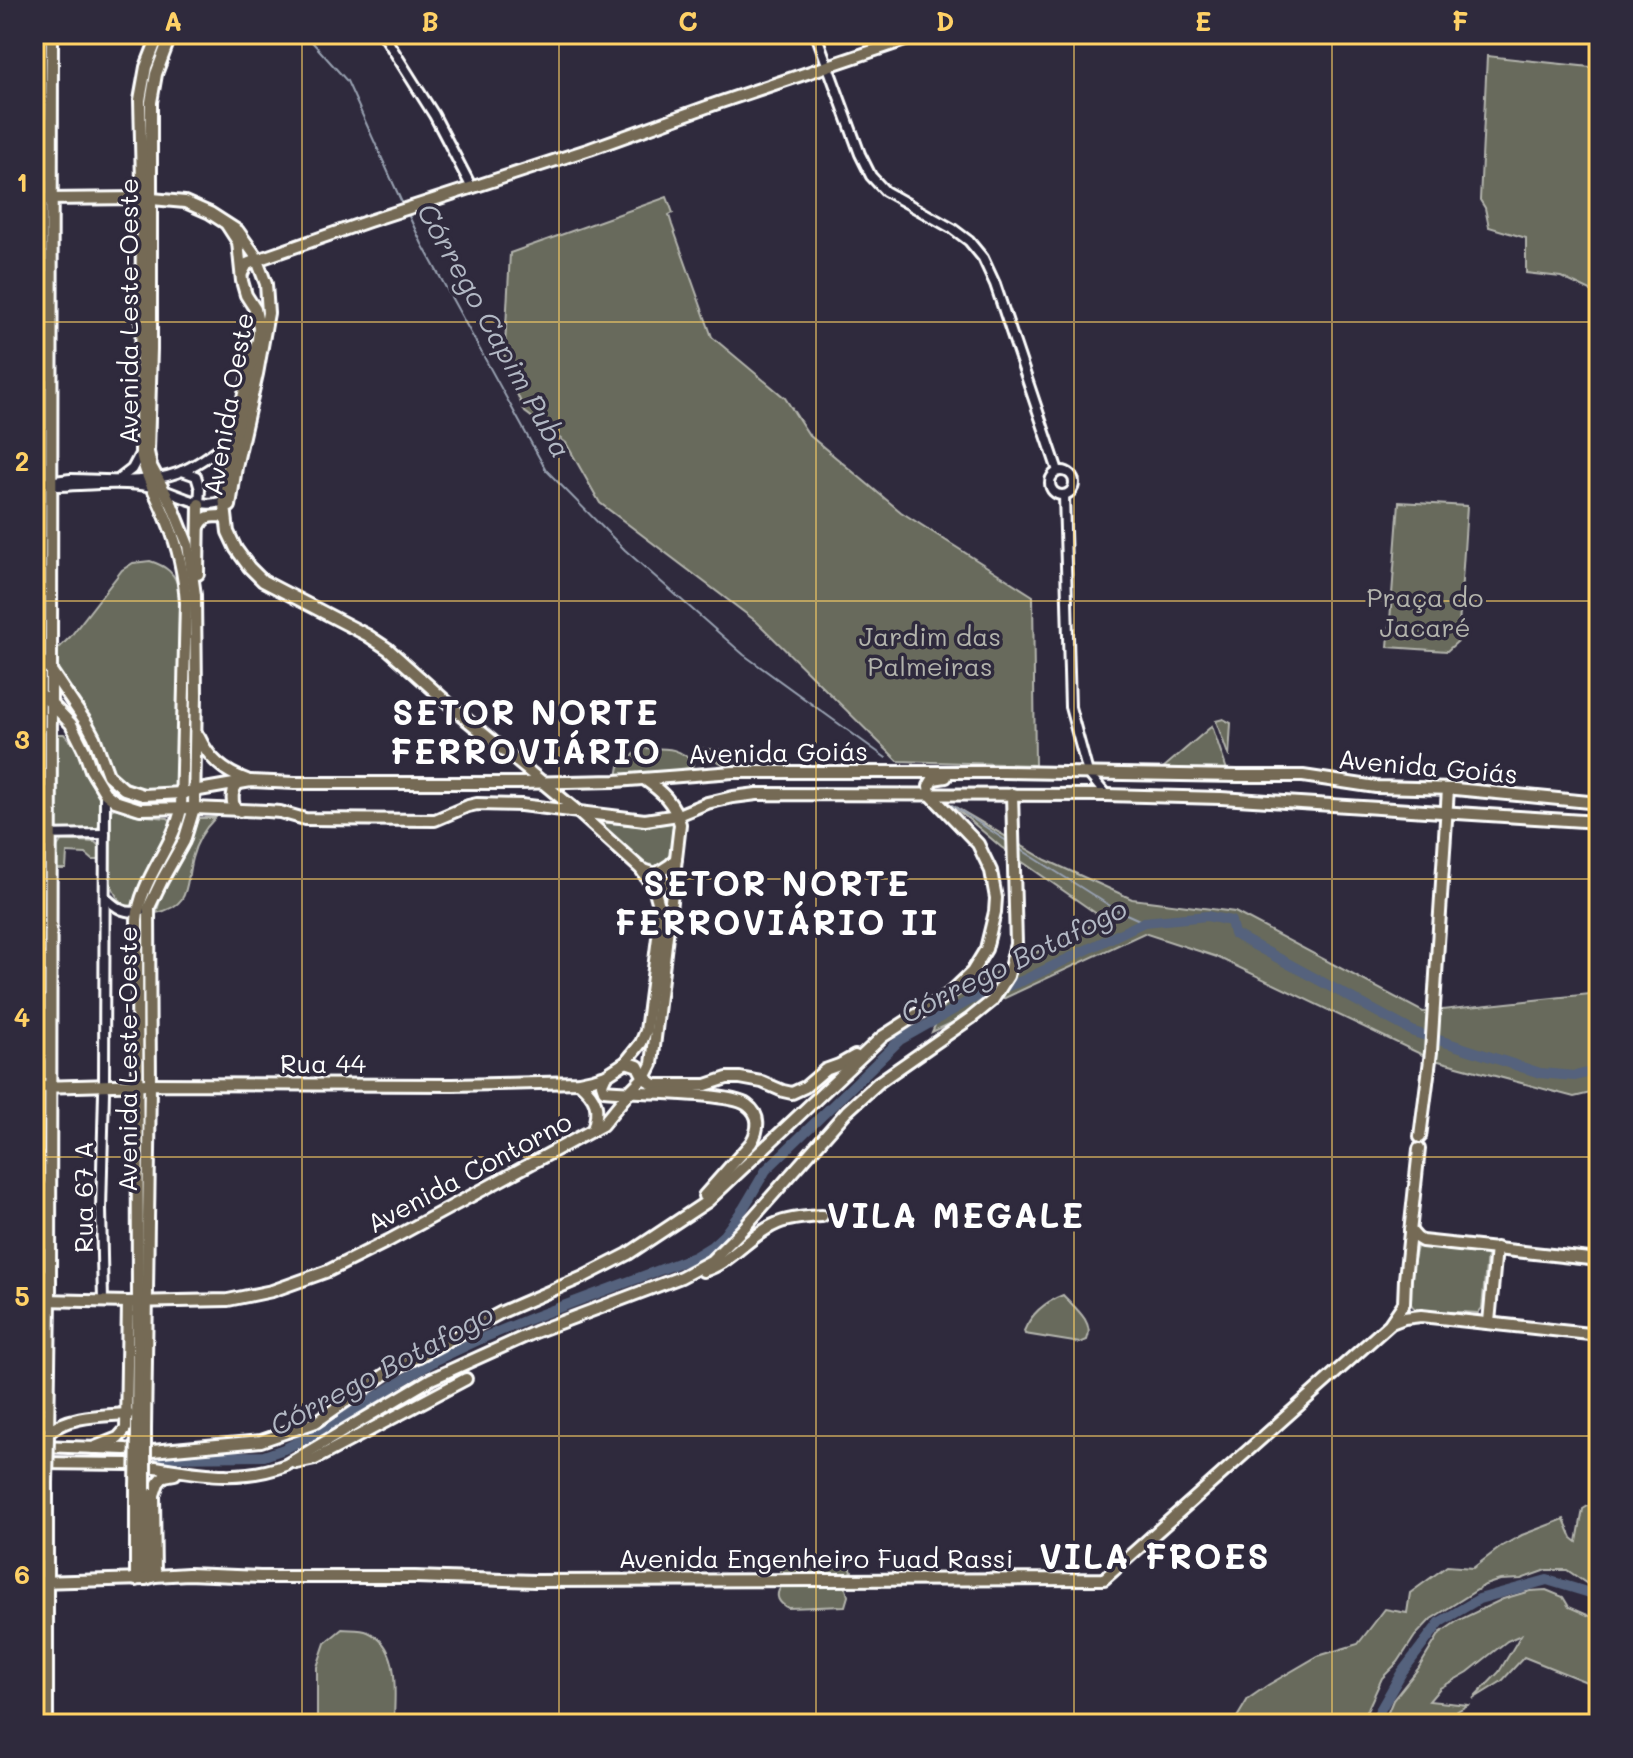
<svg xmlns="http://www.w3.org/2000/svg" width="1633" height="1758" font-family="Mali,sans-serif">
<style>
.green{fill:#676a5b;stroke:#b3b4ad;stroke-width:2}
.lines{fill:none;stroke-linecap:round;stroke-linejoin:round}
.stream{stroke:#98a1b1;stroke-width:2}
.river{stroke:#54627d;stroke-width:10}
.minor-casing{stroke:#fff;stroke-width:14}
.major-casing{stroke:#fff;stroke-width:16}
.minor{stroke:#2f2a3d;stroke-width:8}
.major{stroke:#746b55;stroke-width:10}
.major-bridge-casing{stroke:#fff;stroke-width:16;stroke-linecap:butt}
.major-bridge{stroke:#746b55;stroke-width:10}
.grid{fill:none;stroke:#ffd166;stroke-width:2;stroke-opacity:0.55}
.labels{text-anchor:middle;dominant-baseline:central;stroke-width:7;stroke-linejoin:round;paint-order:stroke}
.street-label{font-size:26px;fill:#fff;stroke:#2f2a3d}
.park-label{font-size:26px;fill:#b3b4ad;stroke:#2f2a3d}
.water-label{font-size:28px;font-style:italic;fill:#b2b8c4;stroke:#2f2a3d}
.district-label{font-size:34px;font-weight:bold;letter-spacing:2px;fill:#fff;stroke:#2f2a3d}
.neatline{fill:none;stroke:#ffd166;stroke-width:3}
.grid-label{font-size:26px;text-anchor:middle;font-weight:bold;fill:#ffd166}
</style>
<rect width="100%" height="100%" fill="#2f2a3d"/>
<filter id="ink" filterUnits="userSpaceOnUse"><feTurbulence type="fractalNoise" baseFrequency=".0125" numOctaves="2"/><feDisplacementMap in="SourceGraphic" scale="16" xChannelSelector="R" yChannelSelector="G"/><feConvolveMatrix kernelMatrix="1 2 1 2 8 2 1 2 1" color-interpolation-filters="sRGB"/></filter>
<g filter="url(#ink)">
<g class="green">
<path d="M1487,56L1599,68V295L1561,277L1526,273V238L1489,227L1485,208L1480,200Z"/>
<path d="M667,197L673,213L669,215L672,225L712,337L785,398L809,435L901,512L1033,596L1035,765L898,761L757,622L600,503L566,443L525,412L504,364L510,253Z"/>
<path d="M1399,502L1467,506L1458,641L1447,651L1388,647Z"/>
<path d="M150,561C166,566 176,573 179,591L178,789H142L115,777L54,674V653L70,637L122,570L133,563Z"/>
<path d="M1223,719L1231,723L1229,757L1216,721Z"/>
<path d="M1212,726L1227,770L1163,768Z"/>
<path d="M58,734H64L75,746L88,779L99,795V826L95,831H60L56,827L53,742L55,736Z"/>
<path d="M641,748C662,749 678,745 693,763L692,768L617,777L619,766L625,763Z"/>
<path d="M693,748L735,751L732,769Z"/>
<path d="M952,805L1046,860L1132,899L1235,912L1423,1012L1599,993V1091L1574,1097L1431,1059L1217,957L1144,933L932,1032L944,1005L1000,970L1104,919L1001,847Z"/>
<path d="M115,808L135,815L168,818L171,821V826L140,886L132,909C98,895 109,840 110,811Z"/>
<path d="M198,818H215C204,829 196,842 192,858C185,885 192,906 156,913L162,895L187,850Z"/>
<path d="M590,821L649,827L674,821L672,859L670,863L650,871Z"/>
<path d="M62,840L95,842L100,847L99,860H93L86,854L67,853L66,869H57V847Z"/>
<path d="M1417,1247L1483,1252L1487,1254L1482,1308L1478,1313C1412,1307 1397,1329 1417,1247Z"/>
<path d="M1063,1295C1074,1307 1095,1322 1087,1340L1080,1343L1025,1334L1024,1331C1031,1314 1045,1302 1063,1295Z"/>
<path d="M1595,1484H1599V1592L1567,1570H1546L1521,1579L1500,1580L1485,1585L1431,1619L1415,1636L1398,1662L1382,1678L1361,1724H1233L1248,1699L1268,1685L1318,1656L1358,1644L1385,1609L1407,1613L1410,1593L1447,1566L1473,1568L1502,1546L1522,1535L1564,1519L1572,1538L1577,1542L1583,1509L1593,1503Z"/>
<path d="M783,1561H846L849,1563L852,1571L849,1575L786,1576L781,1575L779,1566Z"/>
<path d="M813,1585H845L848,1596L845,1606L788,1608C779,1603 774,1596 781,1587Z"/>
<path d="M1546,1590L1563,1597L1569,1607L1599,1620V1687L1524,1657L1502,1681L1473,1699L1499,1672L1521,1635L1507,1641L1468,1672L1440,1688L1429,1701L1468,1705L1436,1723L1383,1724L1393,1700L1418,1669L1440,1633L1459,1620L1503,1599L1530,1591Z"/>
<path d="M342,1629C350,1630 361,1629 368,1632C402,1647 394,1693 394,1724H317V1667L325,1643Z"/>
</g>
<g class="lines">
<g class="stream">
<path d="M305,34L347,81L403,205"/>
<path d="M408,214L422,244L546,470L625,550L744,655L886,758"/>
<path d="M952,805L1008,842"/>
<path d="M1017,847L1115,909L1144,922"/>
</g>
<g class="river">
<path d="M159,1457L264,1456L284,1449L320,1431L436,1360L485,1337L534,1317L694,1257L712,1246L724,1235L743,1209L766,1170L900,1040L974,998L1022,981L1144,922L1207,916L1231,921L1234,934L1414,1032L1540,1073L1575,1076L1599,1070"/>
<path d="M1375,1724L1378,1714L1402,1672L1440,1622L1479,1599L1547,1580L1590,1593L1599,1599"/>
</g>
<defs>
<g id="minor">
<path d="M383,34L434,115L472,188"/>
<path d="M816,34L860,154L871,176L885,191L953,229L969,241L983,258L995,284L1058,471"/>
<path d="M182,471L196,476L200,489L199,504"/>
<circle cx="1062" cy="483" r="12"/>
<path d="M119,479L132,469L141,452"/>
<path d="M34,483C47,483 58,480 71,479C105,479 144,485 177,473C197,466 219,449 235,435"/>
<path d="M52,483L58,486C89,485 122,481 152,487C179,492 203,514 229,498"/>
<path d="M1064,495L1070,707L1088,773L1106,795"/>
<path d="M34,835L105,834"/>
<path d="M105,897C117,909 126,915 142,910"/>
<path d="M104,1085L105,793"/>
<path d="M103,1301L101,1209L104,1092"/>
</g>
<g id="major">
<path d="M45,199L141,198L185,202L210,213L238,231L255,255L266,284L268,313L257,374L236,467L230,506"/>
<path d="M242,273L247,264L257,260L369,221L590,149L715,104L923,34"/>
<path d="M199,527C204,516 210,516 222,516L226,520"/>
<path d="M198,574L199,504"/>
<path d="M34,654L50,669L87,724L94,737L108,775L124,789L143,795L182,793L251,781L295,783H518L616,781L733,772H1003L1238,776H1303L1376,787L1455,789L1599,803"/>
<path d="M34,689L50,702L71,724L84,750L91,770L105,793L115,801L140,809L194,808L267,811L280,812L305,819L435,820L468,806L477,804L521,805L645,820L678,815L707,803L733,797L757,794L1106,795L1221,798L1599,822"/>
<path d="M199,737C209,759 224,772 247,780"/>
<path d="M238,783C232,790 231,800 235,808L240,811"/>
<path d="M641,869L656,874L670,865L676,859"/>
<path d="M655,891L662,883L669,884L674,887"/>
<path d="M626,1062L638,1066L644,1078L655,1085H706L727,1078H740L762,1082L783,1091L792,1093L805,1087L825,1070L839,1065L855,1056"/>
<path d="M606,1075L602,1084L604,1090C632,1093 729,1092 747,1105C761,1115 759,1130 751,1143L704,1196"/>
<path d="M579,1082C597,1098 600,1107 593,1130"/>
<path d="M39,1087L150,1084L453,1085L579,1082L593,1079L606,1075L626,1062L641,1043L646,1031L660,922L658,902L655,891L641,869L577,811L467,720L388,649L367,635L263,581L249,567L236,549L228,532L223,488L249,371L258,340L259,328L255,309L246,295L242,281L238,242L227,225"/>
<path d="M1420,1137L1431,1052L1448,789"/>
<path d="M1410,1230L1417,1238L1422,1241L1599,1260"/>
<path d="M703,1271C732,1263 750,1234 778,1223C791,1218 807,1217 822,1216"/>
<path d="M44,1300L128,1302L228,1300L272,1291L328,1271L388,1241L602,1125L630,1091L647,1074L652,1064L680,824C674,802 661,791 644,779"/>
<path d="M1391,1322L1404,1303L1405,1279L1419,1149"/>
<path d="M1489,1322L1496,1248"/>
<path d="M37,1428L42,130L41,34"/>
<path d="M145,1429L150,1084L149,907L162,880L184,841L194,808L196,694L195,595L188,545L172,505L151,466L148,452L151,349V102L156,74L171,34"/>
<path d="M137,1431L138,1302L137,920C140,880 173,848 181,809L186,603C184,575 179,549 168,523C159,499 145,477 141,452L142,182L140,100L146,67L159,34"/>
<path d="M48,1433C68,1415 102,1416 128,1414"/>
<path d="M48,1435L50,1300L52,34"/>
<path d="M40,1446L126,1449"/>
<path d="M93,1448L118,1438L126,1429L128,1302"/>
<path d="M152,1451L261,1441L316,1422L387,1373L502,1312L583,1277L628,1254L708,1201L882,1037L949,994L972,972L986,949L995,912L996,898L991,871L978,844L930,794L929,786L933,779L946,777"/>
<path d="M40,1463L128,1464"/>
<path d="M296,1463L315,1459L466,1379"/>
<path d="M155,1467C201,1474 241,1482 286,1465L431,1379L535,1332L681,1277L711,1261L742,1230L847,1111L879,1082L971,1018L992,1001L1008,976L1016,944L1012,794"/>
<path d="M136,1488V1580"/>
<path d="M155,1576L154,1495L158,1483L164,1476L175,1474"/>
<path d="M145,1579V1489"/>
<path d="M38,1582L145,1579L155,1576L188,1574L260,1577H415L535,1581L1104,1579L1391,1323L1404,1318L1421,1316L1599,1335"/>
<path d="M36,1724L37,1483"/>
<path d="M47,1724V1483"/>
</g>
</defs>
<use href="#minor" class="minor-casing"/>
<use href="#major" class="major-casing"/>
<use href="#minor" class="minor"/>
<use href="#major" class="major"/>
<defs>
<g id="major-bridge">
<path d="M37,1483V1428"/>
<path d="M47,1483L48,1435"/>
<path d="M136,1488L137,1431"/>
<path d="M145,1489V1429"/>
</g>
</defs>
<use href="#major-bridge" class="major-bridge-casing"/>
<use href="#major-bridge" class="major-bridge"/>
</g>
</g>
<path class="grid" d="M302,34V1724M559,34V1724M816,34V1724M1074,34V1724M1332,34V1724M34,322H1599M34,601H1599M34,879H1599M34,1157H1599M34,1436H1599"/>
<g class="labels">
<g class="street-label">
<text transform="translate(128 311) rotate(-90)">Avenida Leste-Oeste</text>
<text transform="translate(228 404) rotate(-80)">Avenida Oeste</text>
<text transform="translate(778 752) rotate(-1)">Avenida Goiás</text>
<text transform="translate(1428 766) rotate(5)">Avenida Goiás</text>
<text transform="translate(127 1059) rotate(-90)">Avenida Leste-Oeste</text>
<text x="323" y="1063">Rua 44</text>
<text transform="translate(469 1172) rotate(-28)">Avenida Contorno</text>
<text transform="translate(83 1197) rotate(-90)">Rua 67 A</text>
<text x="816" y="1558">Avenida Engenheiro Fuad Rassi</text>
</g>
<g class="park-label">
<text x="1425" y="597">Praça do<tspan x="1425" dy="30">Jacaré</tspan></text>
<text x="930" y="636">Jardim das<tspan x="930" dy="30">Palmeiras</tspan></text>
</g>
<g class="water-label">
<text transform="translate(495 330) rotate(61)">Córrego Capim Puba</text>
<text transform="translate(1013 960) rotate(-26)">Córrego Botafogo</text>
<text transform="translate(381 1369) rotate(-28)">Córrego Botafogo</text>
</g>
<g class="district-label">
<text x="526" y="711">SETOR NORTE<tspan x="526" dy="39">FERROVIÁRIO</tspan></text>
<text x="777" y="882">SETOR NORTE<tspan x="777" dy="39">FERROVIÁRIO II</tspan></text>
<text x="956" y="1214">VILA MEGALE</text>
<text x="1155" y="1555">VILA FROES</text>
</g>
</g>
<rect width="1633" height="1758" fill="none" stroke="#2f2a3d" stroke-width="88"/>
<rect x="44" y="44" width="1545" height="1670" class="neatline"/>
<g class="grid-label">
<text x="173" y="31">A</text>
<text x="430" y="31">B</text>
<text x="688" y="31">C</text>
<text x="945" y="31">D</text>
<text x="1203" y="31">E</text>
<text x="1460" y="31">F</text>
<text x="22" y="192">1</text>
<text x="22" y="471">2</text>
<text x="22" y="749">3</text>
<text x="22" y="1027">4</text>
<text x="22" y="1306">5</text>
<text x="22" y="1584">6</text>
</g>
</svg>
